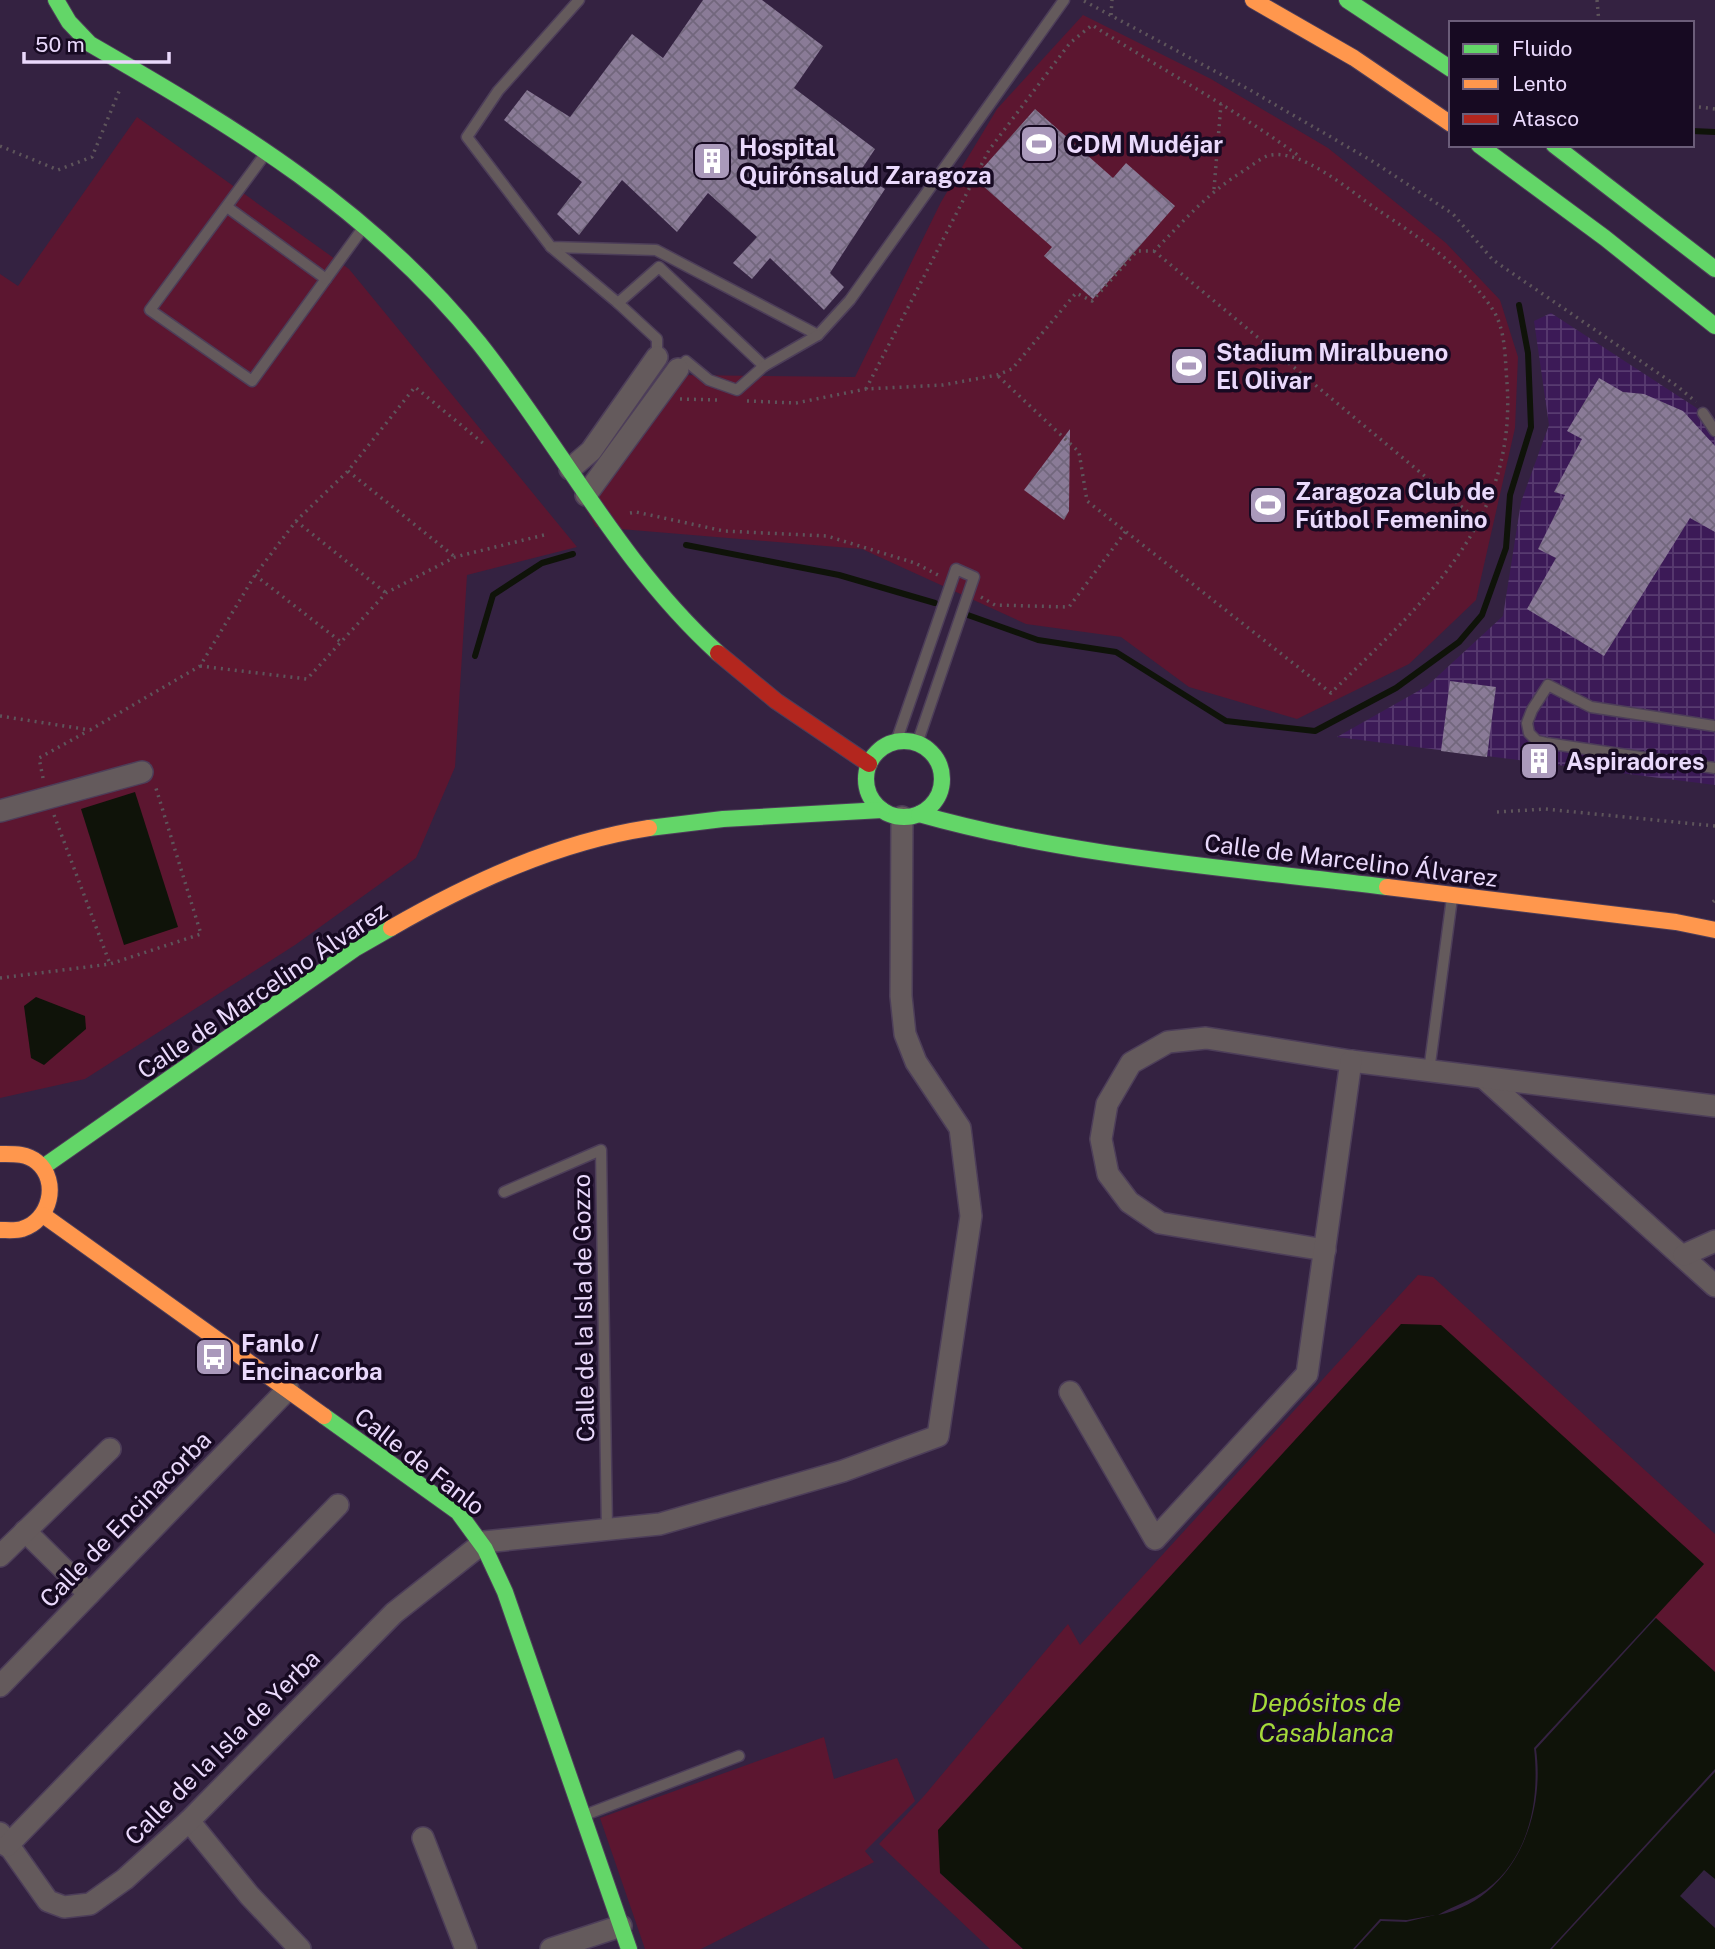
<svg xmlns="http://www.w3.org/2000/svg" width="1715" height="1949" font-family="'Public Sans',sans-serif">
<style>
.industrial{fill:url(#industrial-grid)}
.green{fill:#5c1630}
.water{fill:#0f1309}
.pier{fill:#342241}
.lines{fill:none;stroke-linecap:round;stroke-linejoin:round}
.stream{stroke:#0f1309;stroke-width:6}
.building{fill:url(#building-cross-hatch)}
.lane-casing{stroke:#4d3e59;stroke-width:13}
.street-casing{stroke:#4d3e59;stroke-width:24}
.fast-casing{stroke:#4d3e59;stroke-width:18}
.slow-casing{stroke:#4d3e59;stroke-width:18}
.jam-casing{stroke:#4d3e59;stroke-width:18}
.path{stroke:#5e555b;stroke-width:3.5;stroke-dasharray:2 5;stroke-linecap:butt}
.lane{stroke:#645a5c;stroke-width:10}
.street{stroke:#645a5c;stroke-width:21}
.fast{stroke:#63d668;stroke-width:16}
.slow{stroke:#ff974d;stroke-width:16}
.jam{stroke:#b3261e;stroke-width:16}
.labels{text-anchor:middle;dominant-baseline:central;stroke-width:7;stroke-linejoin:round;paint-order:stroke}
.poi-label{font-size:24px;font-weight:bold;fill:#ead9fc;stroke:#170a22;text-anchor:start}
.street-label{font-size:24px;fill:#ead9fc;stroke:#170a22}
.water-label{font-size:26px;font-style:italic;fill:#a4d93a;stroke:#170a22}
</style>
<defs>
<pattern id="industrial-grid" width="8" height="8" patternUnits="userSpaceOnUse" patternTransform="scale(1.75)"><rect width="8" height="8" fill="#3c1a57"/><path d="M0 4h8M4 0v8" fill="none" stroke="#583b70"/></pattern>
<pattern id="building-cross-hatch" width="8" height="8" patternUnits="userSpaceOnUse" patternTransform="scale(1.75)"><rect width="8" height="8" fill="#8a7b97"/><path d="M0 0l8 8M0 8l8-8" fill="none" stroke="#72677d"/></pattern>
</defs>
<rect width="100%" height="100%" fill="#342241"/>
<path class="industrial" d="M1551,313L1715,420V785L1337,737L1427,686L1503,616L1521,502L1549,425L1534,321Z"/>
<g class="green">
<path d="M1083,15L1211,79L1328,148L1446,243L1500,300L1518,357L1515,428L1476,600L1409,664L1297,719L1189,687L1121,637L1026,624L862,549L596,527L582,502L676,375L855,377L941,202L997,109Z"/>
<path d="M137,117L349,269L577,547L467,575L455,767L416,858L295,945L85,1079L0,1098V274L18,286Z"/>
<path d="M1418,1275L1433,1277L1715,1534V1672L1654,1617L1704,1564L940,1873L1023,1949H990L879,1844L924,1796L1068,1624L1080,1645Z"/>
<path d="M824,1737L834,1779L897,1758L915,1801L865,1851L874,1862L701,1949H645L600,1818Z"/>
</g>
<g class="water">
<path d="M135,792L178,927L124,945L81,809Z"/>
<path d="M36,997L85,1016L86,1029L44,1065L31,1058L24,1006Z"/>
<path d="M1401,1324L1441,1325L1704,1564L1534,1748C1540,1799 1530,1857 1486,1890C1471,1901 1453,1906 1438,1915C1512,1900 1546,1818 1536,1749L1656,1618L1715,1672V1769L1550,1949H1355L1381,1921L1406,1922L1435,1915L1407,1920L1380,1919L1353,1949H1023L940,1873L938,1830Z"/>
<path d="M1715,1772V1949H1552Z"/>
</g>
<path class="pier" d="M1704,1870L1715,1879V1928L1680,1896Z"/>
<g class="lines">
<g class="stream">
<path d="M1692,131L1715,132"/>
<path d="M686,545L839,575L935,603"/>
<path d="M965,614L1038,640L1116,652L1226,721L1315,731L1396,688L1459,642L1482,615L1506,548L1510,495L1531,427L1528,353L1519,305"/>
<path d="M475,656L493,595L542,563L573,554"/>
</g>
</g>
<g class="building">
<path d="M703,0H762L823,46L794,88L875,149L859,173L885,189L830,273L844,287L824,310L770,258L752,279L733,263L757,237L708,193L677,232L622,180L579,235L557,214L582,182L504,120L527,90L570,117L632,34L663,58Z"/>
<path d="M1035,109L1113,178L1126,163L1175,206L1093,299L1044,256L1052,247L974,178Z"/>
<path d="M1599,378L1623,392L1644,394L1683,411L1715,446V532L1690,518L1604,656L1527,609L1556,558L1538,549L1565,495L1554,492L1582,439L1567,431Z"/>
<path d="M1070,429L1069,511L1064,520L1024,490Z"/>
<path d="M1450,681L1496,687L1487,757L1441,751Z"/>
</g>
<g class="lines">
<defs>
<g id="lane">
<path d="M579,0L498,91L467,137L551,247L656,250L818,335L850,300L1064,0"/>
<path d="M266,153L150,310L252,381L363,228"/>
<path d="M227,207L326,279"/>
<path d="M551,247L618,303"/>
<path d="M657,357V339L618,303L659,267L764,366L737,390L709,380L686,361L678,369"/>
<path d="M764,366L818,335"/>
<path d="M1703,413L1715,431"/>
<path d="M1715,726L1591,707L1548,685L1532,710L1527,723L1529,733L1537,741L1546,743L1715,768"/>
<path d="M896,742L956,569L974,577L917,744"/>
<path d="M1429,1071L1452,898"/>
<path d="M504,1192L601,1150L607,1529"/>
<path d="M585,1815L739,1756"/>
</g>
<g id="street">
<path d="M570,469L591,451L657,357"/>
<path d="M586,495L678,369"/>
<path d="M0,811L142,772"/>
<path d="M1484,1078L1715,1286"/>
<path d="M1325,1250L1160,1223L1129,1202L1108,1174L1101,1139L1107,1104L1131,1063L1168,1042L1206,1038L1351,1061L1715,1106"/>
<path d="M1684,1255L1715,1241"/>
<path d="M1070,1392L1155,1539L1307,1374L1351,1061"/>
<path d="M25,1531L89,1594"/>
<path d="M0,1556L110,1449"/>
<path d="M0,1686L288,1389"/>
<path d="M189,1821L249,1895L300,1949"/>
<path d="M0,1833L48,1901L64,1907L90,1904L125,1879L189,1821L394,1613L484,1542L660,1524L843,1471L938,1436L971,1216L960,1128L916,1062L905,1034L901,996L902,817"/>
<path d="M423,1838L466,1949"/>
<path d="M7,1846L338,1505"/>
<path d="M551,1949L621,1926"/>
</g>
<g id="fast">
<path d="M56,0L69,22L90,44C236,128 372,210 479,343C561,446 619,563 718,653"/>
<path d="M1347,0L1451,69"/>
<path d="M1479,145L1605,238L1715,326"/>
<path d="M1554,145L1715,269"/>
<circle cx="904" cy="779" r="38"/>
<path d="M919,814C1071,857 1231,868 1387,887"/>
<path d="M649,828L723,819L882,810"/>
<path d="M43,1167L356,948L391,928"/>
<path d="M324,1416L458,1512L485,1549L505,1592L629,1949"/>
</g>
<g id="slow">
<path d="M1253,0L1354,58L1451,124"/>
<path d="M1387,887L1676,922L1715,930"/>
<path d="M391,928C471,882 558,842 649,828"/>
<path d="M0,1154C13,1154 26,1153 37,1162C60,1181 50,1221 22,1229C16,1231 7,1230 0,1230"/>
<path d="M43,1215L324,1416"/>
</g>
<path id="jam" d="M718,653L776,701L869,764"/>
</defs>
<use href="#lane" class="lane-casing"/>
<use href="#street" class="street-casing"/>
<use href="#fast" class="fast-casing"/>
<use href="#slow" class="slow-casing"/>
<use href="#jam" class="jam-casing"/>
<g class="path">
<path d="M1597,0L1599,23"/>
<path d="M1084,1L1250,90L1372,161L1453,214L1493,260L1677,386L1696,402"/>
<path d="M1111,15L1112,0"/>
<path d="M1692,106L1715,109"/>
<path d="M0,146L58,170L92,157L120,89"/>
<path d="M1214,189L1221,104"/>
<path d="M1154,251L1480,522"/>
<path d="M866,389L989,150L1070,43L1092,25C1161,69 1233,108 1299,156"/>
<path d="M680,399L718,400"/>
<path d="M747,401L796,403L866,389L943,385L997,375L1012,369L1076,293L1092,301L1137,251H1154C1185,220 1207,193 1245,170C1251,166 1260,159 1267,156C1300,146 1351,192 1378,210C1417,236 1467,269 1493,310C1506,330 1505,360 1507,383C1517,524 1422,603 1331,693L1087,501L1079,452L997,375"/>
<path d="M348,471L455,557"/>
<path d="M630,513L636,512L724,531L827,536L915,563L940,576"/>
<path d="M296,521L386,593"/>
<path d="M255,575L341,642"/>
<path d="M981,597L995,605L1069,607L1126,531"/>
<path d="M200,666L307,679L386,593L455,557L544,535"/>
<path d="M0,716L90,730L200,666L255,575L296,521L348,471L415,387L484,444"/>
<path d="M43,778L39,758L88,731"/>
<path d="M1497,812L1545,809L1715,826"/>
<path d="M54,815L110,964"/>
<path d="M1713,902L1715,900"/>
<path d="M0,978L110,964L201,934L155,785"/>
</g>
<use href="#lane" class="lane"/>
<use href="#street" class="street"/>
<use href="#fast" class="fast"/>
<use href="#slow" class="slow"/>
<use href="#jam" class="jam"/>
</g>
<defs>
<symbol id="stadium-square" viewBox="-11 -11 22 22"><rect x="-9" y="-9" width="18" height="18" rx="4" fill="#a9b" stroke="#170a22"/><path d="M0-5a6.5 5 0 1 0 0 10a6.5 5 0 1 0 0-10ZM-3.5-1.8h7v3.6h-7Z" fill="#fff"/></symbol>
<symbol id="building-square" viewBox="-11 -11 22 22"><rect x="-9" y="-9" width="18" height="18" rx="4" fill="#a9b" stroke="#170a22"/><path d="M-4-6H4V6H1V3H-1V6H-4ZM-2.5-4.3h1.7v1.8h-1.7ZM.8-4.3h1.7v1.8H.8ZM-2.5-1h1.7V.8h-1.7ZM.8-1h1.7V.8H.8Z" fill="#fff"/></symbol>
<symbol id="bus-square" viewBox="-11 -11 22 22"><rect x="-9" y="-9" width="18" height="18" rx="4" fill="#a9b" stroke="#170a22"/><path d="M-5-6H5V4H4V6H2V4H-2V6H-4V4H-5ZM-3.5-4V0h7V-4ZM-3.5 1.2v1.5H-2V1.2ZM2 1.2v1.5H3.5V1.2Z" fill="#fff"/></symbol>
</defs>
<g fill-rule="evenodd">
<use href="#stadium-square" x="1017" y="122" width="44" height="44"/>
<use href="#building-square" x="690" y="139" width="44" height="44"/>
<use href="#stadium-square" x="1167" y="344" width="44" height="44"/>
<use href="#stadium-square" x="1246" y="483" width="44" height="44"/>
<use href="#building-square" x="1517" y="739" width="44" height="44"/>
<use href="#bus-square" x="192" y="1335" width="44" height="44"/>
</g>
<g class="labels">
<g class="poi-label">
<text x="1066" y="144">CDM Mudéjar</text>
<text x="739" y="147">Hospital<tspan x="739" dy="28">Quirónsalud Zaragoza</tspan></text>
<text x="1216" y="352">Stadium Miralbueno<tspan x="1216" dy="28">El Olivar</tspan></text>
<text x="1295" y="491">Zaragoza Club de<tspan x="1295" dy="28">Fútbol Femenino</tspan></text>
<text x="1566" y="761">Aspiradores</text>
<text x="241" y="1343">Fanlo /<tspan x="241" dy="28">Encinacorba</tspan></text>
</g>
<g class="street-label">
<text transform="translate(1351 860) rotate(7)">Calle de Marcelino Álvarez</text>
<text transform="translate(262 990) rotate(-34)">Calle de Marcelino Álvarez</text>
<text transform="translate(583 1308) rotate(-91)">Calle de la Isla de Gozzo</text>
<text transform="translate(420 1461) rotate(38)">Calle de Fanlo</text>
<text transform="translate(125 1519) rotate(-46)">Calle de Encinacorba</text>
<text transform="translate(222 1747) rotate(-45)">Calle de la Isla de Yerba</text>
</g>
<g class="water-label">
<text x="1326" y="1702">Depósitos de<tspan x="1326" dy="30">Casablanca</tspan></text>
</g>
</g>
<rect x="1449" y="21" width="245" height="126" fill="#170a22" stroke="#6b5d79" stroke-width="2"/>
<rect x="1463" y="44" width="35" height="10" fill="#63d668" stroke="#6b5d79" stroke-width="2"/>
<text x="1512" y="56" font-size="21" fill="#ead9fc">Fluido</text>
<rect x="1463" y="79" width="35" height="10" fill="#ff974d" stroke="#6b5d79" stroke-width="2"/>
<text x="1512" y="91" font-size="21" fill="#ead9fc">Lento</text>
<rect x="1463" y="114" width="35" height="10" fill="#b3261e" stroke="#6b5d79" stroke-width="2"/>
<text x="1512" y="126" font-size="21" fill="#ead9fc">Atasco</text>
<path d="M24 52v10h145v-10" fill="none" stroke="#ead9fc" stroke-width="3.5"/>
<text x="35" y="52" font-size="21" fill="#ead9fc" stroke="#170a22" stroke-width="5" paint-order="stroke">50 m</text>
</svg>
